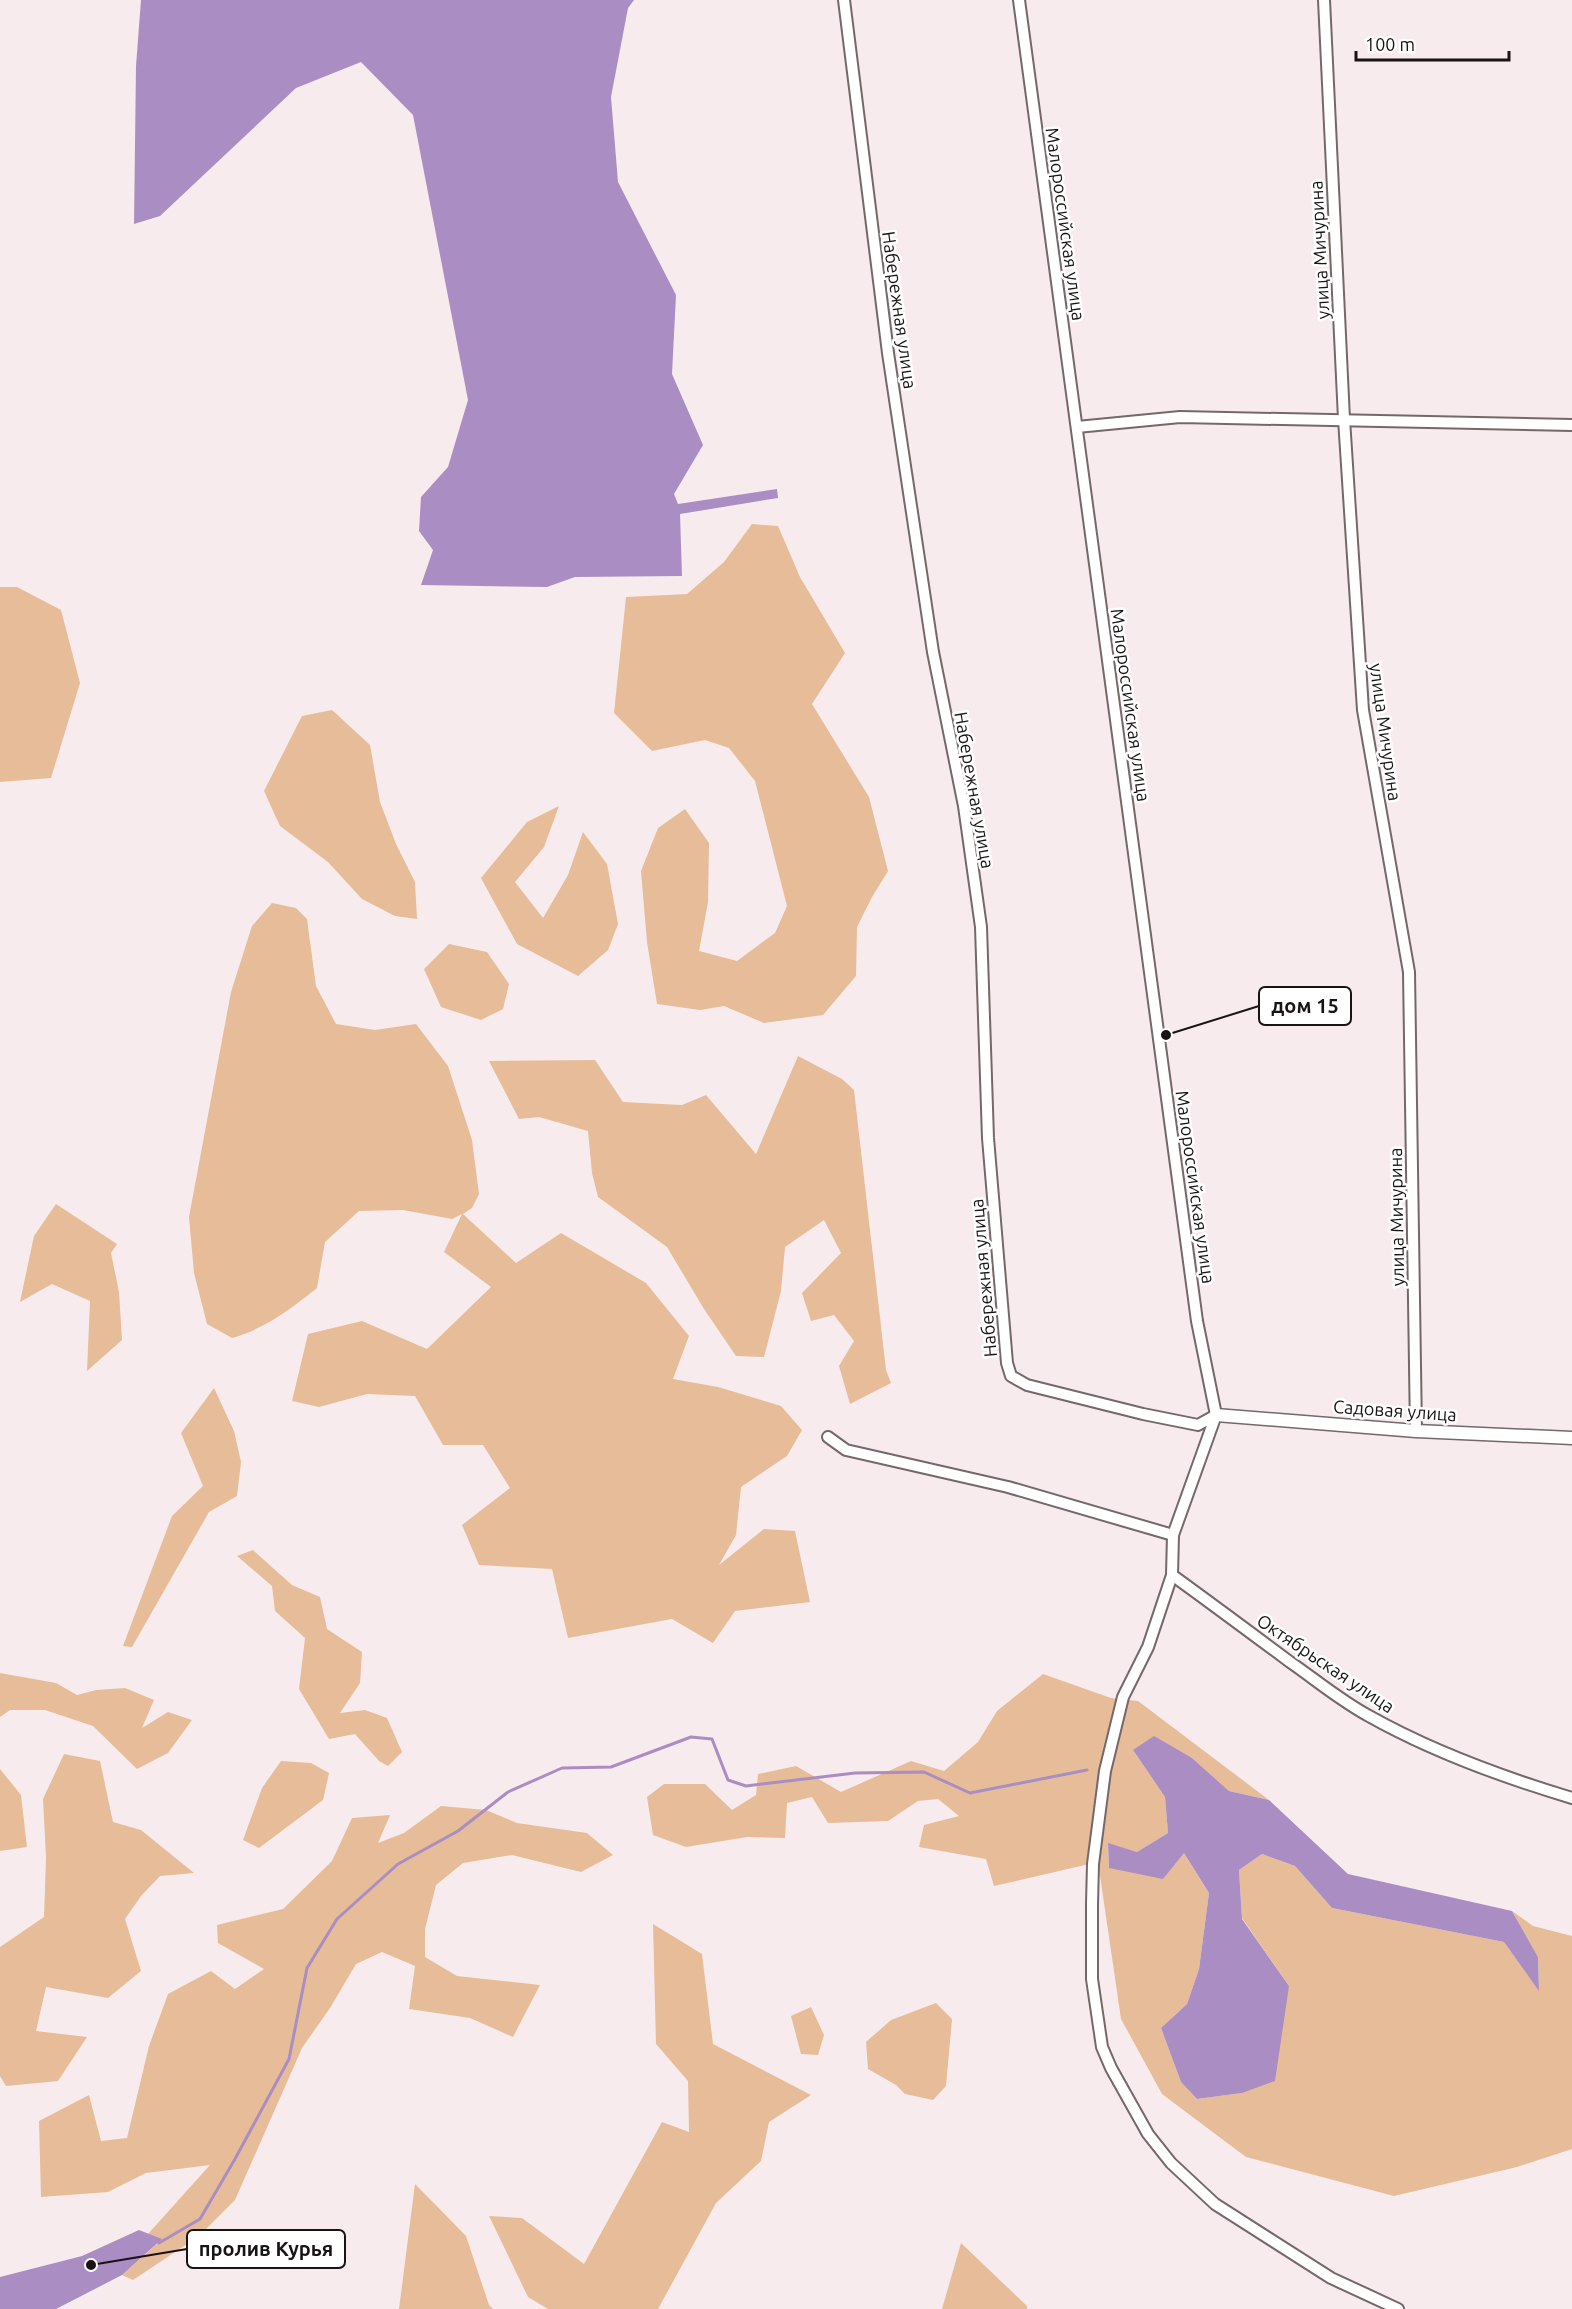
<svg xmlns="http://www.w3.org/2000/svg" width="1572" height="2309" font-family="Ubuntu,sans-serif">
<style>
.green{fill:#e6bd98}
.water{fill:#aa8dc3}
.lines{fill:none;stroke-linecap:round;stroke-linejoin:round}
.stream{stroke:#aa8dc3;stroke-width:3}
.minor-casing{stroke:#74686a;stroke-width:14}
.tertiary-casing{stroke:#74686a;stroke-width:15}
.minor{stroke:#fff;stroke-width:10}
.tertiary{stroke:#fff;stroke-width:12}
.labels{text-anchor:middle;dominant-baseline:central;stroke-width:5;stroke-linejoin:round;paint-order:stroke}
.street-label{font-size:18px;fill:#181314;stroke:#fff}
.leader{fill:none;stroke:#181314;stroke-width:2}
.callout-dot{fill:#181314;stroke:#fff;stroke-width:2}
.callout{fill:#fff;stroke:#181314;stroke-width:2}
.callout-label{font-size:20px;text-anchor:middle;font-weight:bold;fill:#181314}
</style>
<rect width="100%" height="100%" fill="#f8ebed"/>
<g class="green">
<path d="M752,524L778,526L800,577L845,653L812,704L869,797L888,871L872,897L857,927L856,976L823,1015L764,1023L724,1006L700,1010L657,1004L647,942L641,871L658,828L685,809L709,843L708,902L699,951L737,961L775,933L787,906L755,781L729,748L705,740L652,751L614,713L626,597L687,594L724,562Z"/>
<path d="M0,587H17L61,610L80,683L51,778L0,782Z"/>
<path d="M332,710L370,745L380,802L396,844L415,882L417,919L395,916L362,899L328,862L280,826L264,791L302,716Z"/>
<path d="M559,806L544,847L515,882L543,918L568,875L583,832L607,864L618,924L608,950L578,976L517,944L481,878L527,822Z"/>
<path d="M272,903L296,908L307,919L316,986L336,1024L375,1030L416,1024L448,1066L472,1140L479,1194L472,1208L463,1214L516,1263L561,1233L646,1283L689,1336L673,1379L718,1387L781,1406L802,1430L787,1456L741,1487L736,1535L719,1565L764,1529L795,1531L810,1602L735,1611L713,1643L672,1619L568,1638L552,1569L479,1565L462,1525L510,1488L483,1445H443L415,1396L367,1394L319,1407L292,1401L308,1334L362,1321L427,1349L491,1287L444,1252L462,1214L452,1219L403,1210L359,1211L325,1242L317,1288C291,1309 264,1329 232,1338L207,1324L194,1273L189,1217L231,992L252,926Z"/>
<path d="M449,944L487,952L509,984L503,1009L481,1020L441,1007L424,969Z"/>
<path d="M798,1056L842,1079L854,1090L886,1370L891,1383L850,1404L839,1366L854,1341L834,1315L811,1321L802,1293L841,1253L824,1220L785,1247L781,1291L764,1357L736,1356L704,1309L667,1247L598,1197L592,1173L588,1131L539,1117L519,1119L489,1061L595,1060L623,1102L682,1105L706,1095L756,1154Z"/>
<path d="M56,1204L117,1244L111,1253L119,1292L122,1340L87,1371L90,1301L52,1284L20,1302L34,1236Z"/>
<path d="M214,1388L234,1431L241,1462L237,1496L209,1512L132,1647L123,1646L172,1516L203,1486L181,1433Z"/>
<path d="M253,1550L292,1585L320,1597L327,1629L362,1652L360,1683L340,1713L365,1710L387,1718L402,1752L388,1766L379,1761L355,1734L329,1739L299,1689L305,1638L275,1611L272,1586L237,1556Z"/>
<path d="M0,1673L56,1683L77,1695L96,1690L125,1688L154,1700L142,1728L168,1712L192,1720L168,1753L137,1769L93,1726L45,1710H10L0,1717Z"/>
<path d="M1043,1674L1111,1698L1138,1701L1269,1800L1229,1791L1192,1758L1133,1750L1165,1797L1168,1833L1137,1852L1108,1844L1109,1868L1184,1853L1209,1893L1199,1969L1187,2004L1161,2028L1181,2082L1197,2099L1242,2093L1289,1986L1242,1918L1239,1870L1262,1854L1295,1866L1332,1908L1504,1942L1539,1990L1538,1957L1512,1911L1533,1926L1572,1936V2149L1517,2167L1394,2196L1246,2157L1162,2094L1121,2019L1098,1862L994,1886L986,1859L919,1847L924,1825L959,1816L938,1799L918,1801L888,1821L828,1823L812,1797L787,1803L785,1838L747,1837L686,1847L653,1835L647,1797L664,1784H705L732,1810L756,1795L758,1774L796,1766L841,1792L911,1761L944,1771L978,1742L997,1711Z"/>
<path d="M64,1754L100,1761L113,1822L141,1830L194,1873L160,1876L141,1896L125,1919L141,1971L108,1998L46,1987L36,2031L87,2037L58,2081L6,2086L0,2076V1947L44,1917L46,1858L43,1799Z"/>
<path d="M281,1761L311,1763L329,1773L323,1800L259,1848L243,1840L262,1788Z"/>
<path d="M0,1769L21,1795L27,1847L0,1851Z"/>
<path d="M441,1806L486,1810L517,1823L587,1833L613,1855L581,1872L512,1855L463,1863L436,1885L425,1929V1957L457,1976L540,1985L513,2037L470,2018L409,2009L415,1966L382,1952L356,1964L330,2008L302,2048L235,2200L199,2236L133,2280L122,2275L158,2243L148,2234L210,2165L146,2173L108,2192L41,2197L39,2121L89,2095L101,2141L127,2138L149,2046L168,1994L211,1971L235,1989L264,1969L218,1943L217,1925L283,1909L332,1861L352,1818L390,1815L378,1843L404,1833Z"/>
<path d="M653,1924L702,1954L713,2044L811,2095L769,2122L761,2161L716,2203L658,2309H548L528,2297L489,2216L522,2218L584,2264L662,2122L689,2132L688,2081L656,2044Z"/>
<path d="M936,2003L952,2019L946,2086L933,2100L905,2094L896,2085L868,2069L866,2042L891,2020Z"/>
<path d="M811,2007L824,2035L818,2055L801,2054L791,2016Z"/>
<path d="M415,2184L466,2236L489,2305L493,2309H399Z"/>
<path d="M961,2243L1027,2306V2309H942Z"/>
</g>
<g class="water">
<path d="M141,0H634L628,8L611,97L618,182L676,295L672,374L703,445L674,494L678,504L777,489L778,498L680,514L682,576L575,577L547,587L421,585L433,550L419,531L421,497L448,467L468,400L413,115L361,62L296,88L160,216L134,224L136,66Z"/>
<path d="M1154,1736L1192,1758L1229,1791L1269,1800L1348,1874L1512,1911L1538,1957L1539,1991L1504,1942L1332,1908L1295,1866L1262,1854L1239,1870L1242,1919L1289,1986L1275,2081L1242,2093L1197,2099L1181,2082L1161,2028L1187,2004L1199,1969L1209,1893L1184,1853L1163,1879L1109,1868L1108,1843L1137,1852L1168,1833L1165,1797L1133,1750Z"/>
<path d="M139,2230L162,2239L122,2275L56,2309H0V2277L82,2256Z"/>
</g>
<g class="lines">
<path class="stream" d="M159,2243L200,2219L235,2159L289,2059L307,1968L337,1919L398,1864L458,1831L508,1792L562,1768L611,1767L691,1737L712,1739L728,1780L746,1786L855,1773L924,1772L970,1793L1087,1770"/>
<defs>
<g id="minor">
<path d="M844,0L888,353L933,652L964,806L981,927L988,1138L1007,1363L1011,1376L1027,1385L1143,1414L1198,1425L1216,1415"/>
<path d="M1019,0L1197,1321L1216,1415"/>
<path d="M1324,0L1344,419L1363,710L1409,972L1416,1431"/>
<path d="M1077,427L1180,417L1572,425"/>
<path d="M1216,1415L1173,1535L1172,1575L1148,1647L1123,1697L1105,1771L1093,1864L1092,1904V1979L1102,2047L1111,2068L1148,2134L1171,2163L1215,2204L1331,2278L1398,2309"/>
<path d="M828,1437L846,1450L1008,1487L1173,1535"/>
<path d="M1172,1575C1212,1604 1251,1633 1290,1662C1316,1680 1341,1701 1369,1716C1433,1752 1502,1777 1572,1798"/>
</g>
<path id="tertiary" d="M1216,1415L1416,1431L1572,1438"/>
</defs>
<use href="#minor" class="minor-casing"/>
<use href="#tertiary" class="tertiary-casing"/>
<use href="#minor" class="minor"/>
<use href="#tertiary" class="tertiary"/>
</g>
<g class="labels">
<g class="street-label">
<text transform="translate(1066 224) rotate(82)">Малороссийская улица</text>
<text transform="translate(1319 250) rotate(-93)">улица Мичурина</text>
<text transform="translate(900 310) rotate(82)">Набережная улица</text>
<text transform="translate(1131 705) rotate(82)">Малороссийская улица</text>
<text transform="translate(1386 732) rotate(82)">улица Мичурина</text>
<text transform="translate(975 790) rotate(80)">Набережная улица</text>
<text transform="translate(1196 1187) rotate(82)">Малороссийская улица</text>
<text transform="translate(1396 1217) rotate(-91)">улица Мичурина</text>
<text transform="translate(983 1278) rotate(-95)">Набережная улица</text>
<text transform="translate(1395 1410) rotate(4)">Садовая улица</text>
<text transform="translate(1326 1663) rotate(34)">Октябрьская улица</text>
</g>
</g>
<path class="leader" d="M1166 1035L1259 1006M91 2265L187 2249"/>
<g class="callout-dot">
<circle cx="1166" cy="1035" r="6"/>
<circle cx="91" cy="2265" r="6"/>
</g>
<g class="callout">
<rect x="1259" y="987" width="92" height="38" rx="6"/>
<rect x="187" y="2230" width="158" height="38" rx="6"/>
</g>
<g class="callout-label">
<text x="1305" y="1013">дом 15</text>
<text x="266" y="2256">пролив Курья</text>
</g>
<path d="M1356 51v9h153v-9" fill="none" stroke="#181314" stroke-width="3"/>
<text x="1365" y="51" font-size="18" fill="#181314" stroke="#ffffff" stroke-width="4.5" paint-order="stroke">100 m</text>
</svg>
